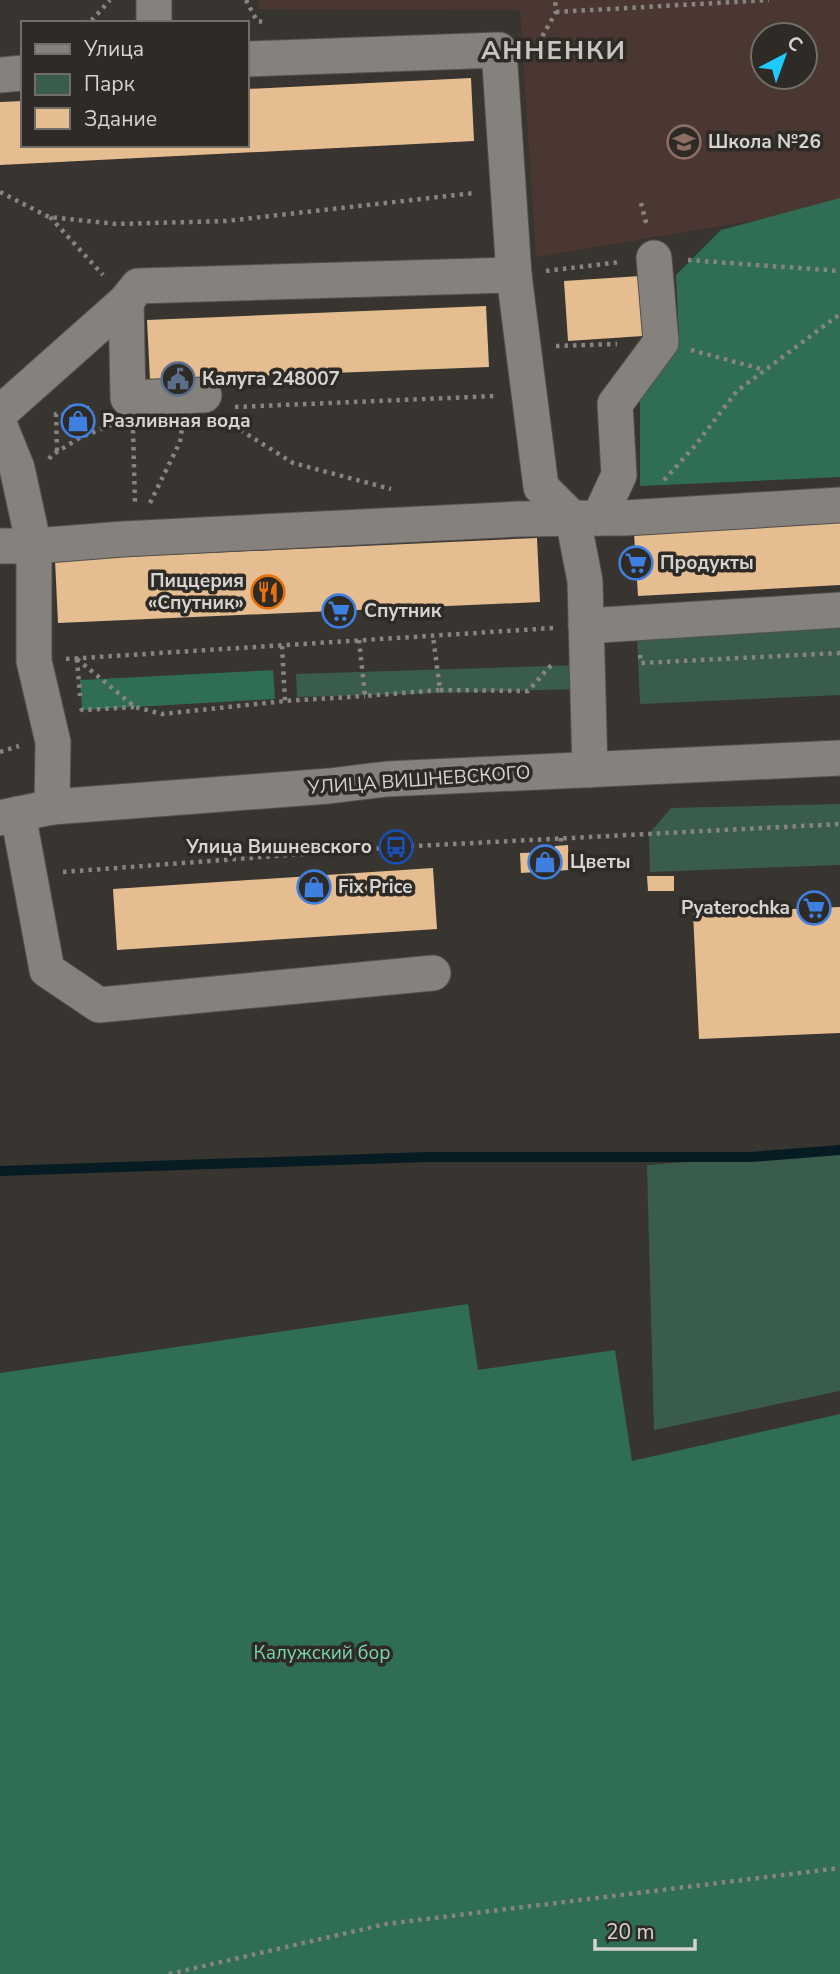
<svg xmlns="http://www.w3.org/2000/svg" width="840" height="1974" font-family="'Nunito Sans',sans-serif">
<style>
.education{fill:#4b3732;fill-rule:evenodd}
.green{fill:#3a5c4d}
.forest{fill:#306d55}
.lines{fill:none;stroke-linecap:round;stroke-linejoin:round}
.stream{stroke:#071c22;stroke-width:10}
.building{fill:#e6bd91}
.minor-casing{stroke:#52504c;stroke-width:37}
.path{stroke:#878481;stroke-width:4.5;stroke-dasharray:3.5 5;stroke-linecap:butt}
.minor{stroke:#85817c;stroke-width:35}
.labels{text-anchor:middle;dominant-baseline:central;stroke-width:7;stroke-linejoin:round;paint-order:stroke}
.poi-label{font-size:19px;font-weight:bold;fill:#d6d4d1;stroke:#2e2a26;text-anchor:start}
.street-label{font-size:19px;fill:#d6d4d1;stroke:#2e2a26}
.park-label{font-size:19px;fill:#79d5ae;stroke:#2e2a26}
.district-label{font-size:26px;font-weight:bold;letter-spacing:2px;fill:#c9c4bf;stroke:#2e2a26}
</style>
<rect width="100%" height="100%" fill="#383430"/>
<path class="education" d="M258,0H840V206L536,257L520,10L259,9ZM763,35H805V77H763Z"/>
<g class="green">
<path d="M840,625V695L640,704L637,635Z"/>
<path d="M581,665V689L297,697L296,674Z"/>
<path d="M840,804V865L650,872L649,834L671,808Z"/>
<path d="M840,1150V1391L654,1430L647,1165Z"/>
</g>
<g class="forest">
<path d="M840,198V477L640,486V399L679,340L676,275L721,230Z"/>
<path d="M273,670L275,699L82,710L80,680Z"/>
<path d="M468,1304L478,1370L615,1350L632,1461L840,1414V1974H0V1373Z"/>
</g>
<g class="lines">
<path class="stream" d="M0,1171L427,1157H751L840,1150"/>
</g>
<g class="building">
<path d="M471,78L474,141L0,165V102L23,101V145H247V89Z"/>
<path d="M640,276L643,336L568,341L564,281Z"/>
<path d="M486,306L489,367L150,380L147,320Z"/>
<path d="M69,405L89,406L88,428L67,427Z"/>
<path d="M840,522V585L638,596L634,533Z"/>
<path d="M537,538L540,602L58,623L55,560Z"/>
<path d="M568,845L569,870L521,873L520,853L555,852V846Z"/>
<path d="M433,868L437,929L117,950L113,889Z"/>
<path d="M647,876H674V891H648Z"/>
<path d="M840,907V1033L699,1039L693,913Z"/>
</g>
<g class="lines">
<defs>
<g id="minor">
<path d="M154,23V0"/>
<path d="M247,59L499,50L514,275L541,487L573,519L585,581L590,770"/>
<path d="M0,75L23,73"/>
<path d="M126,301L128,398L204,395"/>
<path d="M0,413L126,301L138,286L514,275"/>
<path d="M0,426L17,468L34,546V661L53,742L52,807"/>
<path d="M599,518H625L840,505"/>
<path d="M0,546H34L123,539L519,519L599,518L619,475L615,404L661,342L654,258"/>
<path d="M586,626L840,610"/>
<path d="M18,814L47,970L99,1005L433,973"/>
<path d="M0,818L52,807L329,786L387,779L840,758"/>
</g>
</defs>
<use href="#minor" class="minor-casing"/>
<g class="path">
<path d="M246,0L257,21L264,22"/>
<path d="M556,12L769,0"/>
<path d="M83,23L93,19L110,0"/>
<path d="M534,51L556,12L555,0"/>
<path d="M0,192L49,217L116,224L226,221L474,193"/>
<path d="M641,203L647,226"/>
<path d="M50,217L103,275"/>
<path d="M688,260L840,271"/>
<path d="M546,271L620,262"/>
<path d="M556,346L617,344"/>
<path d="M691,350L765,370"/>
<path d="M235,407L496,396"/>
<path d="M226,421L293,463L391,489"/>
<path d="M133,430L135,505"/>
<path d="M57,451L56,414L68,415"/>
<path d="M49,459L52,455L81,437L111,425"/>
<path d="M664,480L694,447L737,391L840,314"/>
<path d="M150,503L180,442L182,428"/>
<path d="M359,640L365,696L440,690L433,636"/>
<path d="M282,646L285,701"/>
<path d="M640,655L641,663L840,653"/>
<path d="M66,659L554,628"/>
<path d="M77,659L135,707L162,714L285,701L365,696"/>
<path d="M77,659L80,696"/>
<path d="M440,690L528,691L553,663"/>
<path d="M81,708L82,710L134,707"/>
<path d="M0,752L19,746"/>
<path d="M561,838V846"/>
<path d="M63,872L396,847L840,824"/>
<path d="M169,1974L386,1924L840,1868"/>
</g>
<use href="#minor" class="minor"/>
</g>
<defs>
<symbol id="school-ring" viewBox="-11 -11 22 22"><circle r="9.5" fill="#2e2a26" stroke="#8d6e63" stroke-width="1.5"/><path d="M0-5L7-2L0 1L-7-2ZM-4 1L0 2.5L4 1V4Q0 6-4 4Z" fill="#8d6e63"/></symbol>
<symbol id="civic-ring" viewBox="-11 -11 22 22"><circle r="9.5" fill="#2e2a26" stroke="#5c6f8a" stroke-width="1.5"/><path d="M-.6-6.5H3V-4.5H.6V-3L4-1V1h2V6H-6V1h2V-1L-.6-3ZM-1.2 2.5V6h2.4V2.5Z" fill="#5c6f8a"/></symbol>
<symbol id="shop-ring" viewBox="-11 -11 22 22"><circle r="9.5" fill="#2e2a26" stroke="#3f7fe0" stroke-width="1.5"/><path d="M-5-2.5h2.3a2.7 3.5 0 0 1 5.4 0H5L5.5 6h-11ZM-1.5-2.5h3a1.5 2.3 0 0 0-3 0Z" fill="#3f7fe0"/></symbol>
<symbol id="supermarket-ring" viewBox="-11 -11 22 22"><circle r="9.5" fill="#2e2a26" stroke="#3f7fe0" stroke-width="1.5"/><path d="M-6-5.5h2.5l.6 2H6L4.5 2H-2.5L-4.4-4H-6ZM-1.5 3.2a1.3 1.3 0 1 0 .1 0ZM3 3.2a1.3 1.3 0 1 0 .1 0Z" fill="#3f7fe0"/></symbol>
<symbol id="restaurant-ring" viewBox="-11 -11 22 22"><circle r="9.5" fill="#2e2a26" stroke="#e8710a" stroke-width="1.5"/><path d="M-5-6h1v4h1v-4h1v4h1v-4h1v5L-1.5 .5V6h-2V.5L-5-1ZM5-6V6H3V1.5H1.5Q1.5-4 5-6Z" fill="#e8710a"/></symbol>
<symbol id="bus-ring" viewBox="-11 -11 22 22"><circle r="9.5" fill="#2e2a26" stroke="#1a4fb4" stroke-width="1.5"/><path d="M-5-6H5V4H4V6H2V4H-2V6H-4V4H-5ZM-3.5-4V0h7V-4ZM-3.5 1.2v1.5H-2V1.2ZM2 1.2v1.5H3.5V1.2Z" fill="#1a4fb4"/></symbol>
</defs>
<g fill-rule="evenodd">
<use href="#school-ring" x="665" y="123" width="38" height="38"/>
<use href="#civic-ring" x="159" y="360" width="38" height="38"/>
<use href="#shop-ring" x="59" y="402" width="38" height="38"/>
<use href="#supermarket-ring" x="617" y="544" width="38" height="38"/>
<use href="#restaurant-ring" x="249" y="573" width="38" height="38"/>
<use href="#supermarket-ring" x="320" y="592" width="38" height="38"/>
<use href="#bus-ring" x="377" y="828" width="38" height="38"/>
<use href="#shop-ring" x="526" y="843" width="38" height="38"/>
<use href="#shop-ring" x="295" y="868" width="38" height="38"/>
<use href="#supermarket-ring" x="795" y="889" width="38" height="38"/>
</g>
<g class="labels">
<g class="poi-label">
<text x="708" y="142">Школа №26</text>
<text x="202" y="379">Калуга 248007</text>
<text x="102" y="421">Разливная вода</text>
<text x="660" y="563">Продукты</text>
<text x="244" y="581" text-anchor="end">Пиццерия<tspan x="244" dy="22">«Спутник»</tspan></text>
<text x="364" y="611">Спутник</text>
<text x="372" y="847" text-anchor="end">Улица Вишневского</text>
<text x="570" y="862">Цветы</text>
<text x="338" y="887">Fix Price</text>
<text x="790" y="908" text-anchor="end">Pyaterochka</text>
</g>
<g class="street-label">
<text transform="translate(419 780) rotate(-4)">УЛИЦА ВИШНЕВСКОГО</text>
</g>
<g class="park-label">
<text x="322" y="1653">Калужский бор</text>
</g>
<g class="district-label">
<text x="554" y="50">АННЕНКИ</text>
</g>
</g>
<rect x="21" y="21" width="228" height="126" fill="#2e2a26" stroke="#716e6a" stroke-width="2"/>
<rect x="35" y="44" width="35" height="10" fill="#85817c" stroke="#716e6a" stroke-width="2"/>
<text x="84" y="56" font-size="21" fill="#d6d4d1">Улица</text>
<rect x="35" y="74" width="35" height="21" fill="#3a5c4d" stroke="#716e6a" stroke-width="2"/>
<text x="84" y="91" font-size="21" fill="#d6d4d1">Парк</text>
<rect x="35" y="108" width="35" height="21" fill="#e6bd91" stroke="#716e6a" stroke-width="2"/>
<text x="84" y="126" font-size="21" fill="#d6d4d1">Здание</text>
<g transform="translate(784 56) rotate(41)"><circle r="33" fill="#2e2a26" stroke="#716e6a" stroke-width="2"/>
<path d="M0-5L12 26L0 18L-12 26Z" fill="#1dc9fd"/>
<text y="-10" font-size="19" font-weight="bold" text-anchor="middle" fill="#d6d4d1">С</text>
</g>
<path d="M595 1939v10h100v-10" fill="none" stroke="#d6d4d1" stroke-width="3.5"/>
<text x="606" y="1939" font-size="21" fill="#d6d4d1" stroke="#2e2a26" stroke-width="5" paint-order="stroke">20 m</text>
</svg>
